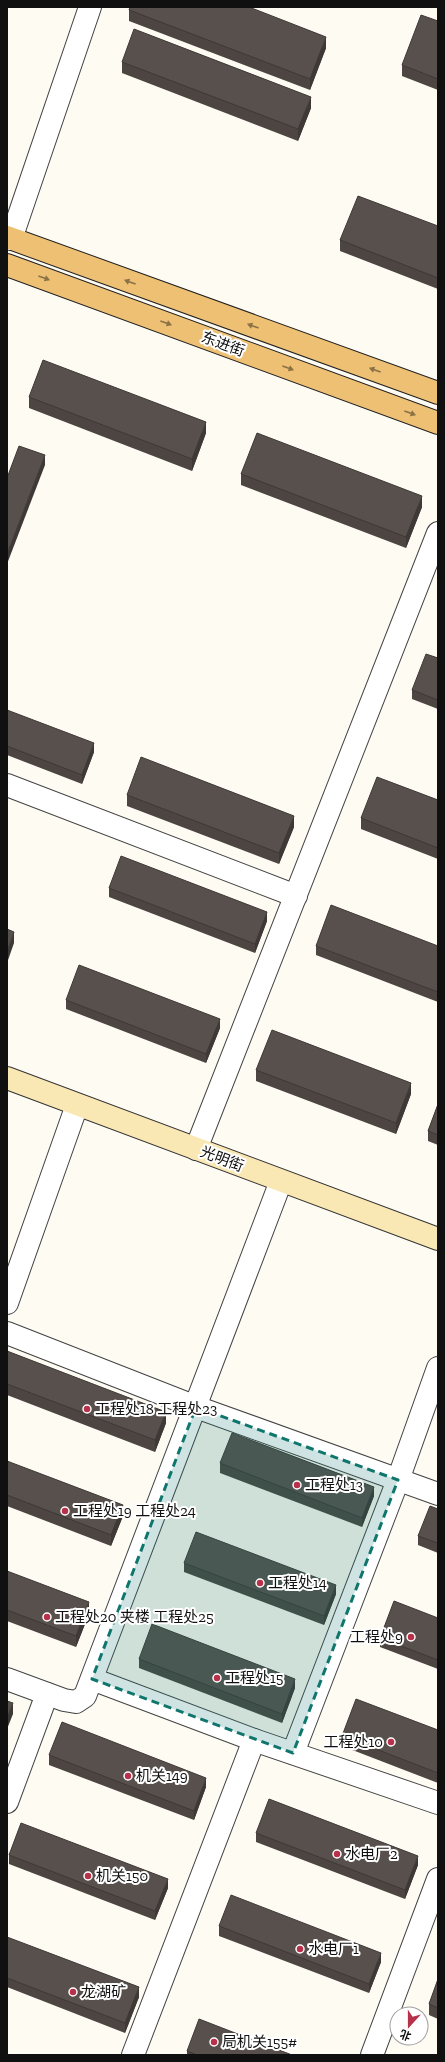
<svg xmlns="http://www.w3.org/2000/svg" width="445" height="2062" font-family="'Zilla Slab','Noto Sans SC',serif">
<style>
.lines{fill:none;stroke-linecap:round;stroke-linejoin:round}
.street-casing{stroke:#434343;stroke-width:24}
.secondary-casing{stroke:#323232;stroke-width:24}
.primary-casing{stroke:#212121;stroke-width:24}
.street{stroke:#fff;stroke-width:22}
.secondary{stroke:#f9e8b3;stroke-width:22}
.primary{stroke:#eec073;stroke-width:22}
.wall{fill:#4c4542}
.shaded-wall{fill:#3e3836}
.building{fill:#58504d;stroke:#3e3836}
.oneway{fill:#8a7146}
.marked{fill:#0f766e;fill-opacity:0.2;stroke:#0f766e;stroke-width:3;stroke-dasharray:8 5;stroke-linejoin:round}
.poi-dot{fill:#b63149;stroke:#fff;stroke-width:1.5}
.labels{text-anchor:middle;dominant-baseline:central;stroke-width:4;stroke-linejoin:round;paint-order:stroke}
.street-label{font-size:15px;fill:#101010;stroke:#fff}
.poi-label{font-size:15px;fill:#101010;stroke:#fff;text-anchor:start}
</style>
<rect width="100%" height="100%" fill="#fefbf3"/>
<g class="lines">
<defs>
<g id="street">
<path d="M11,239L90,7"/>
<path d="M7,785L296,896"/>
<path d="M196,1149L438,533"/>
<path d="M7,1303L77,1105"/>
<path d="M7,1333L196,1407L438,1494"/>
<path d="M7,1679L64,1700L76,1702L85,1696L281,1181"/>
<path d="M92,1679L254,1740L438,1803"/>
<path d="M293,1753L398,1480L438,1368"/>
<path d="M7,1802L47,1694"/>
<path d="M133,2055L254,1740"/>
<path d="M372,2055L438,1879"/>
</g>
<path id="secondary" d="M7,1078L438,1239"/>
<g id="primary">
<path d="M7,237L438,393"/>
<path d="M7,265L438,423"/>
</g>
</defs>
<use href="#street" class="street-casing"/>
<use href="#secondary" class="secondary-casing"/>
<use href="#primary" class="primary-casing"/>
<use href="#street" class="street"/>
<use href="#secondary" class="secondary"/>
<use href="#primary" class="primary"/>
</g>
<g class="wall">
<path d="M129,10L326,48L310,90L129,21Z"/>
<path d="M438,21V90L402,76V65Z"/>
<path d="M122,62L311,108L298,141L122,73Z"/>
<path d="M438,226V289L340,251V240Z"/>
<path d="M29,397L206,433L192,471L29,408Z"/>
<path d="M241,474L422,507L406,548L241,485Z"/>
<path d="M438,658V709L412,699V690Z"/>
<path d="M7,710L94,752L82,784L7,755Z"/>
<path d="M127,795L294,827L279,864L127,806Z"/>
<path d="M438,800V859L361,829V818Z"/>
<path d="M109,888L267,921L255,953L109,897Z"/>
<path d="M316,946H438V1002L316,955Z"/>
<path d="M66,1000L220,1028L206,1063L66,1009Z"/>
<path d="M256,1070L411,1094L396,1134L256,1081Z"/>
<path d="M438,1104V1145L428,1141V1131Z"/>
<path d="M7,1351L166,1423L155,1452L7,1395Z"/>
<path d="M7,1461L123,1516L111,1546L7,1506Z"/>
<path d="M220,1463L374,1496L362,1527L220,1473Z"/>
<path d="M438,1509V1553L418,1545V1536Z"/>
<path d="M184,1563L336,1594L324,1625L184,1572Z"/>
<path d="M7,1571L89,1614L76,1647L7,1621Z"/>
<path d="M438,1618V1669L380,1647V1638Z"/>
<path d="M139,1659L295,1688L282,1723L139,1668Z"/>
<path d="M438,1730V1783L342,1746V1736Z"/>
<path d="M49,1755L206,1787L194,1820L49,1765Z"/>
<path d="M256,1833L418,1865L405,1899L256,1842Z"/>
<path d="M9,1855L168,1888L155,1920L9,1864Z"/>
<path d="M219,1926L381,1962L369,1993L219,1936Z"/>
<path d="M7,1937L139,1997L125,2033L7,1987Z"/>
<path d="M438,1979V2019L429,2015V2004Z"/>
<path d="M187,2051L292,2055H187Z"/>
</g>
<g class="shaded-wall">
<path d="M326,37V48L310,90V79Z"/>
<path d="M311,97V108L298,141V129Z"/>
<path d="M206,422V433L192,471V459Z"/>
<path d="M45,455V465L7,564V554Z"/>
<path d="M422,496V507L406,548V537Z"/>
<path d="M94,743V752L82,784V775Z"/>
<path d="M294,816V827L279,864V853Z"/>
<path d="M267,912V921L255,953V944Z"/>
<path d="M14,932V943L7,963V952Z"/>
<path d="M220,1019V1028L206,1063V1054Z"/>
<path d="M411,1083V1094L396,1134V1123Z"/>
<path d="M166,1412V1423L155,1452V1440Z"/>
<path d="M374,1487V1496L362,1527V1518Z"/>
<path d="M123,1505V1516L111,1546V1535Z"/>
<path d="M336,1585V1594L324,1625V1616Z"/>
<path d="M89,1602V1614L76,1647V1636Z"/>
<path d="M295,1679V1688L282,1723V1714Z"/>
<path d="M13,1703V1714L7,1729V1718Z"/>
<path d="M206,1778V1787L194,1820V1811Z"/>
<path d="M418,1856V1865L405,1899V1890Z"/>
<path d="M168,1879V1888L155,1920V1911Z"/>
<path d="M381,1953V1962L369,1993V1984Z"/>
<path d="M139,1987V1997L125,2033V2023Z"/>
</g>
<g class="building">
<path d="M130,7H249L326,37L310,79L129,10Z"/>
<path d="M421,15L438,21V79L402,65Z"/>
<path d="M134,29L311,97L298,129L122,62Z"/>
<path d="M358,196L438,226V278L340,240Z"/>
<path d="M43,360L206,422L192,459L29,397Z"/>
<path d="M257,433L422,496L406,537L241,474Z"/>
<path d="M19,446L45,455L7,554V478Z"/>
<path d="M426,654L438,658V700L412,690Z"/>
<path d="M7,710L94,743L82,775L7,746Z"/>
<path d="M141,757L294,816L279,853L127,795Z"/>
<path d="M377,777L438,800V848L361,818Z"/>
<path d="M121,856L267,912L255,944L109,888Z"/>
<path d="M331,905L438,946V992L316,946Z"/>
<path d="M7,929L14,932L7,952Z"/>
<path d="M79,965L220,1019L206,1054L66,1000Z"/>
<path d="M272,1030L411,1083L396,1123L256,1070Z"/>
<path d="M438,1104V1135L428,1131Z"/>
<path d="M7,1351L166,1412L155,1440L7,1384Z"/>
<path d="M232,1433L374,1487L362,1518L220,1463Z"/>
<path d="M7,1461L123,1505L111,1535L7,1495Z"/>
<path d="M430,1506L438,1509V1543L418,1536Z"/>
<path d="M196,1532L336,1585L324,1616L184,1563Z"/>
<path d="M7,1571L89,1602L76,1636L7,1610Z"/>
<path d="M394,1601L438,1618V1660L380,1638Z"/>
<path d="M152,1624L295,1679L282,1714L139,1659Z"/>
<path d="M356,1699L438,1730V1773L342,1736Z"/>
<path d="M7,1701L13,1703L7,1718Z"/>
<path d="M62,1722L206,1778L194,1811L49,1755Z"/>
<path d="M269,1799L418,1856L405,1890L256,1833Z"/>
<path d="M21,1823L168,1879L155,1911L9,1855Z"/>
<path d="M231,1895L381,1953L369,1984L219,1926Z"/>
<path d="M7,1937L139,1987L125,2023L7,1978Z"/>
<path d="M438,1979V2008L429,2004Z"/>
<path d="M199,2019L292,2055H197L187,2051Z"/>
</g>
<defs><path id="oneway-solid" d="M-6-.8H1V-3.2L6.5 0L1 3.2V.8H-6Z"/></defs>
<g class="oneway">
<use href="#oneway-solid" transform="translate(44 278) rotate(20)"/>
<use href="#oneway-solid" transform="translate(130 282) rotate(-160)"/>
<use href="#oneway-solid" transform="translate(166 323) rotate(20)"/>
<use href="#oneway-solid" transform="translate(253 326) rotate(-160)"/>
<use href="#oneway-solid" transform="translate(288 368) rotate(20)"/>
<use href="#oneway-solid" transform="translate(375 370) rotate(-160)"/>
<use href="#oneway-solid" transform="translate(410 413) rotate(20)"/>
</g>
<path class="marked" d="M196,1407L398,1480L293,1753L92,1679Z"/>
<g class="poi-dot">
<circle cx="87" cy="1409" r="4"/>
<circle cx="297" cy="1485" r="4"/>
<circle cx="65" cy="1511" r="4"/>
<circle cx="260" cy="1583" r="4"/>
<circle cx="47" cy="1617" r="4"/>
<circle cx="411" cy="1637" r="4"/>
<circle cx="217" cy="1678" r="4"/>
<circle cx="391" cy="1742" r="4"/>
<circle cx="128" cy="1776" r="4"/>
<circle cx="337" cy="1854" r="4"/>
<circle cx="88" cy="1876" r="4"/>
<circle cx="300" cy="1949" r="4"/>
<circle cx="73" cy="1992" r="4"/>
<circle cx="214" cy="2042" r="4"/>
</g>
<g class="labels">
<g class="street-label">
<text transform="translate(223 344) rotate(20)">东进街</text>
<text transform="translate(222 1159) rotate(21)">光明街</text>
</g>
<g class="poi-label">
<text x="95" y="1409">工程处18 工程处23</text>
<text x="305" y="1485">工程处13</text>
<text x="73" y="1511">工程处19 工程处24</text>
<text x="268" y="1583">工程处14</text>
<text x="55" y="1617">工程处20 夹楼 工程处25</text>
<text x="403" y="1637" text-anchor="end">工程处9</text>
<text x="225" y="1678">工程处15</text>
<text x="383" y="1742" text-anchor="end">工程处10</text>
<text x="136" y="1776">机关149</text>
<text x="345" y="1854">水电厂2</text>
<text x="96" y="1876">机关150</text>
<text x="308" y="1949">水电厂1</text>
<text x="81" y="1992">龙湖矿</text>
<text x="222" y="2042">局机关155#</text>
</g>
</g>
<rect width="445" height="2062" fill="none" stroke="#101010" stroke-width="16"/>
<g transform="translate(409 2026) rotate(201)"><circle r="19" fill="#ffffff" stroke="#9f9f9f"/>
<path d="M0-3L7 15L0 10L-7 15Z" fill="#b63149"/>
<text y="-6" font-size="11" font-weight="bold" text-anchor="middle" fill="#101010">北</text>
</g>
</svg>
